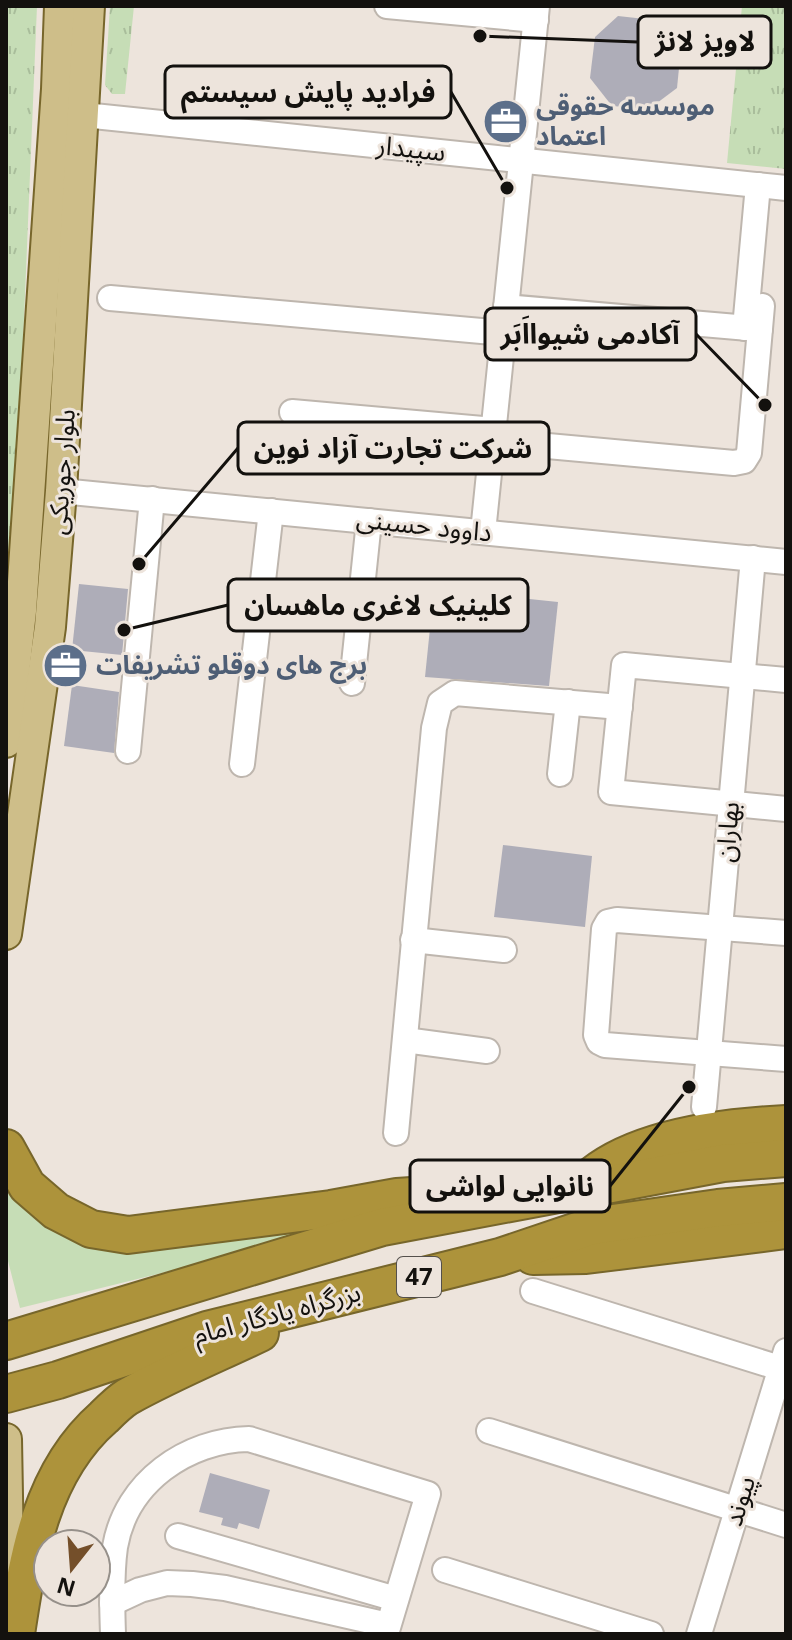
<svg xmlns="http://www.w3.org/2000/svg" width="792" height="1640" font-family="Georgia,'Noto Sans Arabic',serif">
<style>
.grass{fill:#c6ddb6}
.park{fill:url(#park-tufts)}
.building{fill:#aeadb8}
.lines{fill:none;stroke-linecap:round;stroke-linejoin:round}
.minor-casing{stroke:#beb6ae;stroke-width:28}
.major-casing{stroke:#77662b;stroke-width:34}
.highway-casing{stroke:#77662b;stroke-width:40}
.minor{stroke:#fff;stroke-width:24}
.major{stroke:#cebe89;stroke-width:30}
.highway{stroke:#ad933b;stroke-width:36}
.labels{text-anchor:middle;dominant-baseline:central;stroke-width:6;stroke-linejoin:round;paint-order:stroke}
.shield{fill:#ede4dc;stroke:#54504c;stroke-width:2}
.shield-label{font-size:24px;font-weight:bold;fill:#13110e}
.service-label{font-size:26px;font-weight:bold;fill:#4e5e75;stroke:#ede4dc;text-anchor:start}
.street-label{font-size:26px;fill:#13110e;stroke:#ede4dc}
.leader{fill:none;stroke:#13110e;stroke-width:3}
.callout-dot{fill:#13110e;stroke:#ede4dc;stroke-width:3}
.callout{fill:#ede4dc;stroke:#13110e;stroke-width:3}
.callout-label{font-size:28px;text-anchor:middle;font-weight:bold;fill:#13110e}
</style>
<defs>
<pattern id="park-tufts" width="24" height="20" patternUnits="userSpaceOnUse" patternTransform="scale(2)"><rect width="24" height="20" fill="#c6ddb6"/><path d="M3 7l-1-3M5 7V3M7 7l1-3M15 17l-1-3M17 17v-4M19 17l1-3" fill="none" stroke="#a9bd9b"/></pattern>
</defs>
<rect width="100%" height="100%" fill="#ede4dc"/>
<path class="grass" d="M6,1176L66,1226L392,1207L178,1269L20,1308L7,1257Z"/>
<g class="park">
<path d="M6,6H37L15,536L6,613Z"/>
<path d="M110,6H134L125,94H112L105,85Z"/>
<path d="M742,6H786V169L727,163Z"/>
</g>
<g class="building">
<path d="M618,16L654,20L681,48L677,88L649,109L612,106L590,78L595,37Z"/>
<path d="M79,584L128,589L122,655L72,650Z"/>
<path d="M434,589L558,602L549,686L425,677Z"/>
<path d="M72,685L119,692L114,753L64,746Z"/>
<path d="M503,845L592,856L585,927L494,917Z"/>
<path d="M210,1473L270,1490L259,1529L239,1523L237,1529L221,1525L223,1518L199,1512Z"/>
</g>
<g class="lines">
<defs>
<g id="minor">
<path d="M387,6L536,20"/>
<path d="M84,115L786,188"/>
<path d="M110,298L504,333"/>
<path d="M506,307L760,329"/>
<path d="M745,328L758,185"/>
<path d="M292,412L494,430"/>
<path d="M493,441L734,463L744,461L749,453L762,306"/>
<path d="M61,491L786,562"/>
<path d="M483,532L537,6"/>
<path d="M786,680L624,665L611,792L786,809"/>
<path d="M352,683L369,521"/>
<path d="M128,751L152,499"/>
<path d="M242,764L271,511"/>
<path d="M560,774L568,702"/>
<path d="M786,933L617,920L608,922L604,929L596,1035L599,1042L605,1045L786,1059"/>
<path d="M413,940L504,950"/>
<path d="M405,1040L487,1051"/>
<path d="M704,1107L753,558"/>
<path d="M396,1133L434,728L440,703L455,693L620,707"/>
<path d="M533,1291L786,1370"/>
<path d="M489,1431L786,1525"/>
<path d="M178,1536L396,1599"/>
<path d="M445,1570L651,1634"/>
<path d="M112,1603L140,1590L167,1583L192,1584L225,1588L388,1625"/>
<path d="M113,1634C112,1606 111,1575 115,1547C126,1482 187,1440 249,1439L428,1494L386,1634"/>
<path d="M699,1634L786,1351"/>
</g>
<g id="major">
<path d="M6,742L21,611L57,89L60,6"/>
<path d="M6,934L50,627L61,491L89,6"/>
<path d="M6,1439L9,1608"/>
</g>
<g id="highway">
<path d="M6,1148L27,1186L56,1211L91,1229L128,1235L331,1209L397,1197L457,1193"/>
<path d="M587,1180C634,1137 724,1127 786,1124"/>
<path d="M533,1256L586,1255L786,1230"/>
<path d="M6,1341L382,1227L723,1163L786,1158"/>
<path d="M6,1394L58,1380L207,1330L500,1257L592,1226L718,1208L786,1202"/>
<path d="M16,1634C28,1555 41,1472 104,1417C111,1410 119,1402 127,1397C170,1373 216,1354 260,1333"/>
</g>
</defs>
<use href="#minor" class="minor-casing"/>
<use href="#major" class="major-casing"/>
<use href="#highway" class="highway-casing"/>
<use href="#minor" class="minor"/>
<use href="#major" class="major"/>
<use href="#highway" class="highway"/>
</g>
<defs>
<symbol id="office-disc" viewBox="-11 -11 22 22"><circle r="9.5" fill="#5c6f8a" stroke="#ede4dc"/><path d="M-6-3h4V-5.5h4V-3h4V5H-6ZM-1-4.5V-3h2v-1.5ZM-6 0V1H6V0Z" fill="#fff"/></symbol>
</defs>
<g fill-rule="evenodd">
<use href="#office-disc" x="480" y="96" width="51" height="51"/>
<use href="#office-disc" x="40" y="640" width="51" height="51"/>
</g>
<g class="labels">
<rect class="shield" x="397" y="1257" width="44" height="40" rx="6"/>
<g class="shield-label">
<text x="419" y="1277">47</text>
</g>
<g class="service-label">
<text x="536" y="106">موسسه حقوقی<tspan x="536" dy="30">اعتماد</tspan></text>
<text x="96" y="665">برج های دوقلو تشریفات</text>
</g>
<g class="street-label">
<text transform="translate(411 149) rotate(6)">سپیدار</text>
<text transform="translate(62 472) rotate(-86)">بلوار جوریکی</text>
<text transform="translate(424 526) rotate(6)">داوود حسینی</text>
<text transform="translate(728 832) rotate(-85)">بهاران</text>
<text transform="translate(277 1314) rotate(-15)">بزرگراه یادگار امام</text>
<text transform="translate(740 1501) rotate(-73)">پیوند</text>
</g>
</g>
<path class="leader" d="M480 36L638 42M507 188L451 92M765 405L696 334M139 564L238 448M124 630L228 605M689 1087L610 1186"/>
<g class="callout-dot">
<circle cx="480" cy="36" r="8"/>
<circle cx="507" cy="188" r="8"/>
<circle cx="765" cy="405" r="8"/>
<circle cx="139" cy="564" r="8"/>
<circle cx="124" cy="630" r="8"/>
<circle cx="689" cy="1087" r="8"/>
</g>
<g class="callout">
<rect x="638" y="16" width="133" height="52" rx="8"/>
<rect x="165" y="66" width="286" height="52" rx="8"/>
<rect x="485" y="308" width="211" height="52" rx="8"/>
<rect x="238" y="422" width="311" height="52" rx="8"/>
<rect x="228" y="579" width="300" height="52" rx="8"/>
<rect x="410" y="1160" width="200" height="52" rx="8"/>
</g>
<g class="callout-label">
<text x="705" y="51">لاويز لانژ</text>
<text x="308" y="102">فرادید پایش سیستم</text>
<text x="590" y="344">آکادمی شیوااَبَر</text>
<text x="393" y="458">شرکت تجارت آزاد نوین</text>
<text x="378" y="615">کلینیک لاغری ماهسان</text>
<text x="510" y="1196">نانوایی لواشی</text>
</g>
<rect width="792" height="1640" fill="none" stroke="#13110e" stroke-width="16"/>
<g transform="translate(72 1568) rotate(197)"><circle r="38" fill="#ede4dc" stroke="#96908a" stroke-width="2"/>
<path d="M0-6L14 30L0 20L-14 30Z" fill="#744f2a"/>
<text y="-12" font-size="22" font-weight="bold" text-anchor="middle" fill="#13110e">N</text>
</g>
</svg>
